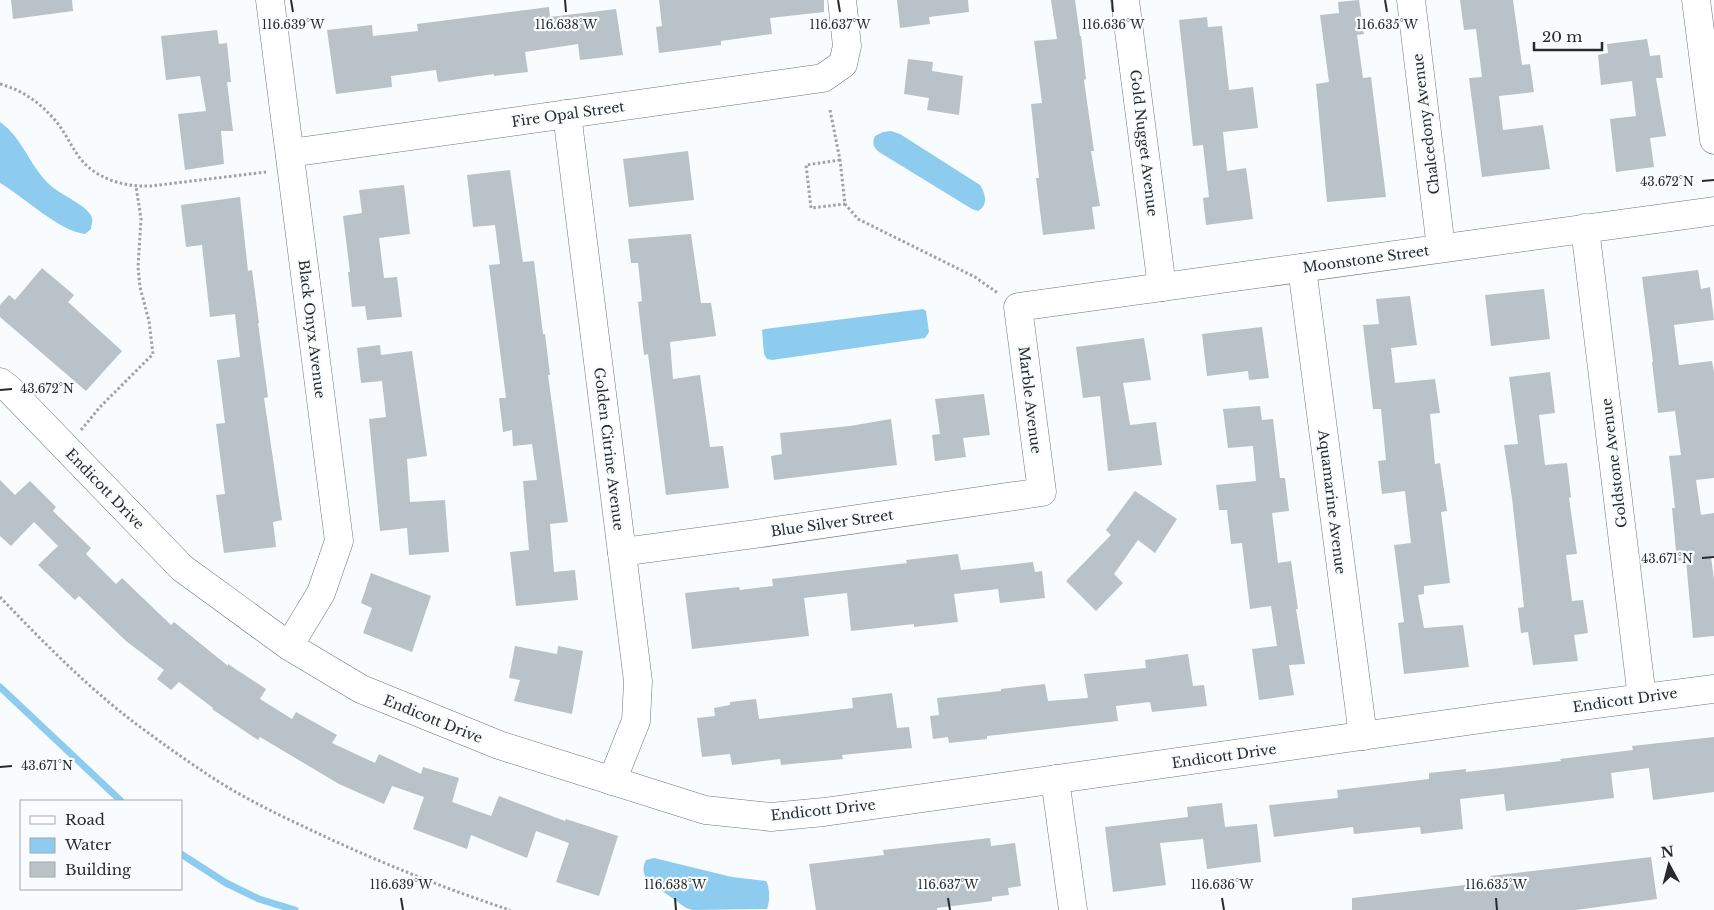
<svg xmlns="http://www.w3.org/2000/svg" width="1714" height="910" font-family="'Libre Baskerville',serif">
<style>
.water{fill:#8dccef}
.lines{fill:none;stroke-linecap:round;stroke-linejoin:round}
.stream{stroke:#8dccef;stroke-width:7}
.building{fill:#b8c2c8}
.minor-casing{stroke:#6d767c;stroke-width:29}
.path{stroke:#9ea2a4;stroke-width:3;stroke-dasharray:2.5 2.5;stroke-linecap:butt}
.minor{stroke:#fff;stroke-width:28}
.ticks{fill:none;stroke:#272b2d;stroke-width:2}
.labels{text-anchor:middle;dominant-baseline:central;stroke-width:4.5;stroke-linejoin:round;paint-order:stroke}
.street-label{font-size:14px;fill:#272b2d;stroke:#f8fcfe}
.ticks-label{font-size:12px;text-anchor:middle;fill:#272b2d;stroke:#f8fcfe;stroke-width:4.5;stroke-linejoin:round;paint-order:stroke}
</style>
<rect width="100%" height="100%" fill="#f8fcfe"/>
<g class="water">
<path d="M0,122C23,138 30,167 50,185C59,194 89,206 92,218C93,221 91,226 91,229L85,234C59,231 24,197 0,183Z"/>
<path d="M891,131L900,134L980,185C985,193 989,205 978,211L972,209L879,152C873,147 872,143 875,136L883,132Z"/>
<path d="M923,309L926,311L929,332L925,338L772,360L767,359L764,354L762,330L765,329Z"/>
<path d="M654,858L732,877L766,881C770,887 770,902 767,909L693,910L686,908L647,880C643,872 642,868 646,860Z"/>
</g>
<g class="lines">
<g class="stream">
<path d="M0,687L121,801"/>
<path d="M181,854L226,883L259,899L295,910"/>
</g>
</g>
<g class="building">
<path d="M11,0H72L73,11L13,19Z"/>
<path d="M659,0H824V12L770,18L772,34L721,41V45L659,53L656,27L662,26Z"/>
<path d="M897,0H968L969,12L929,17L930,24L900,28Z"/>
<path d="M1051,0H1075L1080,36H1081L1086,79L1084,80L1094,151H1091L1100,206L1092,207L1095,229L1043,235L1036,178H1039L1031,104L1042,103L1034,41L1057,39Z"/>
<path d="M1359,0L1364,34L1357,35L1363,78L1371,77L1386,197L1327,202L1316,84L1329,82L1320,15L1339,13L1338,2Z"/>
<path d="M1460,0H1513L1522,65L1530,64L1534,92L1499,96L1503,130L1543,125L1550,169L1482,177L1469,78L1482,77L1476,29L1464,30Z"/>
<path d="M549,7L550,17L616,9L623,55L580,60L578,44L525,52L528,72L494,76V74L438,82L436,70L391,76L392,87L336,94L327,30L372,25L373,36L418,31L417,24Z"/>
<path d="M1207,17L1208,27L1222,26L1229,90L1253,87L1258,128L1223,132L1227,171L1246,168L1253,219L1206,225L1203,198L1209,197L1203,145L1193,146L1179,20Z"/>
<path d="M217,30L219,44L227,43L231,82H227L233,131H221L224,164L185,170L178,114L206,111L200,76L166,80L161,36Z"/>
<path d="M1647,39L1650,56L1660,55L1663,78H1656L1666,136L1650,138L1654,167L1616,172L1610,119L1636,116L1632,81L1601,85L1598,55L1608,53L1607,44Z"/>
<path d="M908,59L933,62L932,71L963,76L959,115L927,110L929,98L904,94Z"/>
<path d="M688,151L694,200L629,207L623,159Z"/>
<path d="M510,170L523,262L534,261L543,334H545L550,375H548L568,522L550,524L554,572L575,570L578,600L516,606L510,552L529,550L523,481L537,480L532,444L513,446L512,430L503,432L499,398H506L489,265L500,264L495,225L473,227L467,175Z"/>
<path d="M404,185L410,234L379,238L384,278L397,277L402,317L367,320L365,306L352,307L348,272H350L343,216L362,213L359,190Z"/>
<path d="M240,197L248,271L252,270L259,323H258L268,397L264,398L282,520L273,522L276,547L224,553L216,495L225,494L216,424L225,423L217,360L240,357L235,314L210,317L202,245L186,247L181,205Z"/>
<path d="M691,234L701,303H711L716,336L670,342L673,379L700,375L710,447L723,446L729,488L666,495L648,354L644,355L638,302L642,301L638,263H631L628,239Z"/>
<path d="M42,268L74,295L68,302L122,351L86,391L0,317V305L9,295L15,300Z"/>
<path d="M1698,270L1701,289L1710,287L1714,320L1674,325L1679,365L1712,361L1714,373V478L1696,480L1701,515L1714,513V556L1711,557L1714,579V636L1693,638L1686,560L1677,561L1672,508H1675L1669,456L1681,455L1675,411L1658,413L1652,362H1653L1642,277Z"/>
<path d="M1544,289L1550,339L1491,346L1485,295Z"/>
<path d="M1410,296L1417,345L1391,348L1395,383L1435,379L1440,413L1430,414L1435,464L1440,463L1447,511L1441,512L1450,583L1424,586V594L1418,595L1424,628L1463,625L1469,667L1404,674L1398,623L1404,622L1394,545L1411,543L1405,491L1382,494L1378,461L1386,460L1381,409H1373L1363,325L1379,324L1376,299Z"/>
<path d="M1262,327L1269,378L1249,380L1248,371L1207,376L1202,334Z"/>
<path d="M1144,338L1151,380L1123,383L1130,425L1156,422L1162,465L1108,471L1100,396L1083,398L1076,347Z"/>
<path d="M380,345L381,355L412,351L427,456L407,459L410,502L445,500L449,552L409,555L407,528L380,531L369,419L386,417L382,381L361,383L357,348Z"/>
<path d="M1550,372L1555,413L1539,415L1545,465L1567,463L1571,497L1569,498L1577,554L1566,555L1572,601L1583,600L1588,633L1574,635L1578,661L1533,665L1528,632L1521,633L1518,608L1524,607L1512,498L1504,445L1518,444L1509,377Z"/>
<path d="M984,394L990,435L963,438L966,457L935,461L932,435L940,434L935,399Z"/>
<path d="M1260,406L1262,420L1273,419L1280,478H1285L1289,511L1272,513L1278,563L1291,561L1298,609H1296L1305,664L1289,665L1294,695L1259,700L1252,649L1277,646L1271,606L1250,609L1242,543L1231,544L1227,510H1219L1216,485L1256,481L1253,446L1228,448L1223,409Z"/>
<path d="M891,419L897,465L774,480L771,456L782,454L780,433L850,426Z"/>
<path d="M0,480L15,495L30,481L56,507L53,511L91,548L86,554L116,584L122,578L171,625L174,622L228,666V664L266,689L260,699L292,719L296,712L337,735L332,743L375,763L379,754L421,774L423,767L459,778L452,802L491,816L499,796L565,821L566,819L618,836L599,896L556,882L569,843L536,831L527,858L471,835L467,849L413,829L424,797L392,786L384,804L339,784L260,737L258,740L212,709L213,708L179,682L171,690L157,679L164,670L126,641L79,596L75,600L38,565L58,546L34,522L11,546L0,536Z"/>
<path d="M1135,491L1177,519L1155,553L1138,540L1114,574L1123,583L1096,611L1066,581L1111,535L1106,530Z"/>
<path d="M958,554L961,570L1033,562L1035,572L1042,571L1045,598L1000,603L998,589L954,594L958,622L914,627V624L851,631L847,593L804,598L809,636L692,649L685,593L739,587L740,590L773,586L772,579L907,563L906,560Z"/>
<path d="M371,573L431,596L412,652L363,633L372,608L361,603Z"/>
<path d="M515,646L557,654L558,646L583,651L572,714L514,701L520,680L509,678Z"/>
<path d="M1188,654L1193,686L1204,685L1207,706L1152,712L1150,702L1116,706L1118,721L987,736V739L949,743L948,737L933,739L930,716L939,715L937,698L1001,691V689L1045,684L1048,701L1088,698L1084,674L1146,668L1145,660Z"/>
<path d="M892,693L897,728L909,727L912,748L842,755L843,759L781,765L780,759L732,765L730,754L702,757L697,718L715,716L714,708L730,705V702L756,699L759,719L853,708L852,698Z"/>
<path d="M1714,737V792L1653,800L1649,768L1611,773L1614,798L1506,811L1504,794L1460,799L1463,829L1421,834L1420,827L1354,834L1353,827L1274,837L1269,805L1338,798L1337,790L1429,779V773L1466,769V772L1561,761L1560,759L1633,750L1632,746Z"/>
<path d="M1222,803L1225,827L1257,824L1261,862L1207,869L1203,839L1160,843L1166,885L1113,892L1105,827L1188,817L1187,807Z"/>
<path d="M990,838L991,846L1015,843L1021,886L1008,888L1009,895L992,897V901L937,908V910H816L809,864L884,855L883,850Z"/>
<path d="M1651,857L1657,899L1576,910H1352V898L1491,882L1490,876Z"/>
</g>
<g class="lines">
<defs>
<g id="minor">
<path d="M270,0L339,541L321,593L289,646"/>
<path d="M1125,0L1162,287"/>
<path d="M1411,0L1441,248"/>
<path d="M1696,0L1714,140"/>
<path d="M567,114L638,681L636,721L612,781"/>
<path d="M290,153L823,78L843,64L847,46L842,0"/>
<path d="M1585,228L1642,698"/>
<path d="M1302,268L1363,736"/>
<path d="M0,382L8,388L182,568L289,646L361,689L499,745L705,810L771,817L824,812L1496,717L1714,689"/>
<path d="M622,552L755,534L1042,492L1018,307L1714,211"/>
<path d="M1055,779L1073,910"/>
</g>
</defs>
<use href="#minor" class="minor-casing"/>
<g class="path">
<path d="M0,84C22,90 39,102 54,119C66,132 72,150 84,163C102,181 127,187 151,186L266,172"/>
<path d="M830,110L840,160L845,204L858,219L975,277L999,294"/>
<path d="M840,160L806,165L811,208L845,204"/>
<path d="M81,430L100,407L153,354L149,321L140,287L138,267L141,219L136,186"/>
<path d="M0,597C46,645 93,693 147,732C170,749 193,765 216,780C252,803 292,821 330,839C389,866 449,890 510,910"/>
</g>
<use href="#minor" class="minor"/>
</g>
<path class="ticks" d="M291,0L293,12M565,0L566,12M838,0L840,12M1112,0L1113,12M1385,0L1387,12M1702,181L1714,180M0,390L12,389M1702,558L1714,557M0,767L12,766M401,898L403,910M675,898L676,910M948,898L950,910M1222,898L1224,910M1496,898L1497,910"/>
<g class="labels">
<g class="street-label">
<text transform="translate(568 114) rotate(-8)">Fire Opal Street</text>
<text transform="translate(1426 124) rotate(-97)">Chalcedony Avenue</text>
<text transform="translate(1144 143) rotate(83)">Gold Nugget Avenue</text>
<text transform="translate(1366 259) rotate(-8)">Moonstone Street</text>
<text transform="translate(312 329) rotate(83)">Black Onyx Avenue</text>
<text transform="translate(1030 400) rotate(83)">Marble Avenue</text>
<text transform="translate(609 449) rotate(83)">Golden Citrine Avenue</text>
<text transform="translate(1614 463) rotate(-97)">Goldstone Avenue</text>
<text transform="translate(105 489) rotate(46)">Endicott Drive</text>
<text transform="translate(1332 502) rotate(83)">Aquamarine Avenue</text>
<text transform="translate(832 523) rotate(-8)">Blue Silver Street</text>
<text transform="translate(1625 700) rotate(-8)">Endicott Drive</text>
<text transform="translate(433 719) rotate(22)">Endicott Drive</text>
<text transform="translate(1224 756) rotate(-8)">Endicott Drive</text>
<text transform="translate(823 810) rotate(-6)">Endicott Drive</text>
</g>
</g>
<g class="ticks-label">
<text x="293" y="29">116.639°W</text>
<text x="566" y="29">116.638°W</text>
<text x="840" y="29">116.637°W</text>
<text x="1113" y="29">116.636°W</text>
<text x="1387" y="29">116.635°W</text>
<text x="1667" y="186">43.672°N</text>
<text x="47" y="393">43.672°N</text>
<text x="1667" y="563">43.671°N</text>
<text x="47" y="770">43.671°N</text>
<text x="401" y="889">116.639°W</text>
<text x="675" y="889">116.638°W</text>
<text x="948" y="889">116.637°W</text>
<text x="1222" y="889">116.636°W</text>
<text x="1496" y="889">116.635°W</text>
</g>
<rect x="20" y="800" width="162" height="90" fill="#f8fcfe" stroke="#a4a8aa"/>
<rect x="30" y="816" width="25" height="8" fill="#ffffff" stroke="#a4a8aa"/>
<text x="65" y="825" font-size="15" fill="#272b2d">Road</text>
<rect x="30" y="838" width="25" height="15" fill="#8dccef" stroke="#a4a8aa"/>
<text x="65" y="850" font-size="15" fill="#272b2d">Water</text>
<rect x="30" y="862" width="25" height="15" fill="#b8c2c8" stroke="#a4a8aa"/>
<text x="65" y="875" font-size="15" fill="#272b2d">Building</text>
<g transform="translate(1669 865) rotate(353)" stroke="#f8fcfe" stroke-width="4" paint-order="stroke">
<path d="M0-4L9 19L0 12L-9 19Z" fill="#272b2d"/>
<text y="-8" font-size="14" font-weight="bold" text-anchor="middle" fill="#272b2d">N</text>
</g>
<path d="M1534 42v8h68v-8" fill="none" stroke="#272b2d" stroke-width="2.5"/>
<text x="1542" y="42" font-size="15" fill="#272b2d" stroke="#f8fcfe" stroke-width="4" paint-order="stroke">20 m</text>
</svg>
